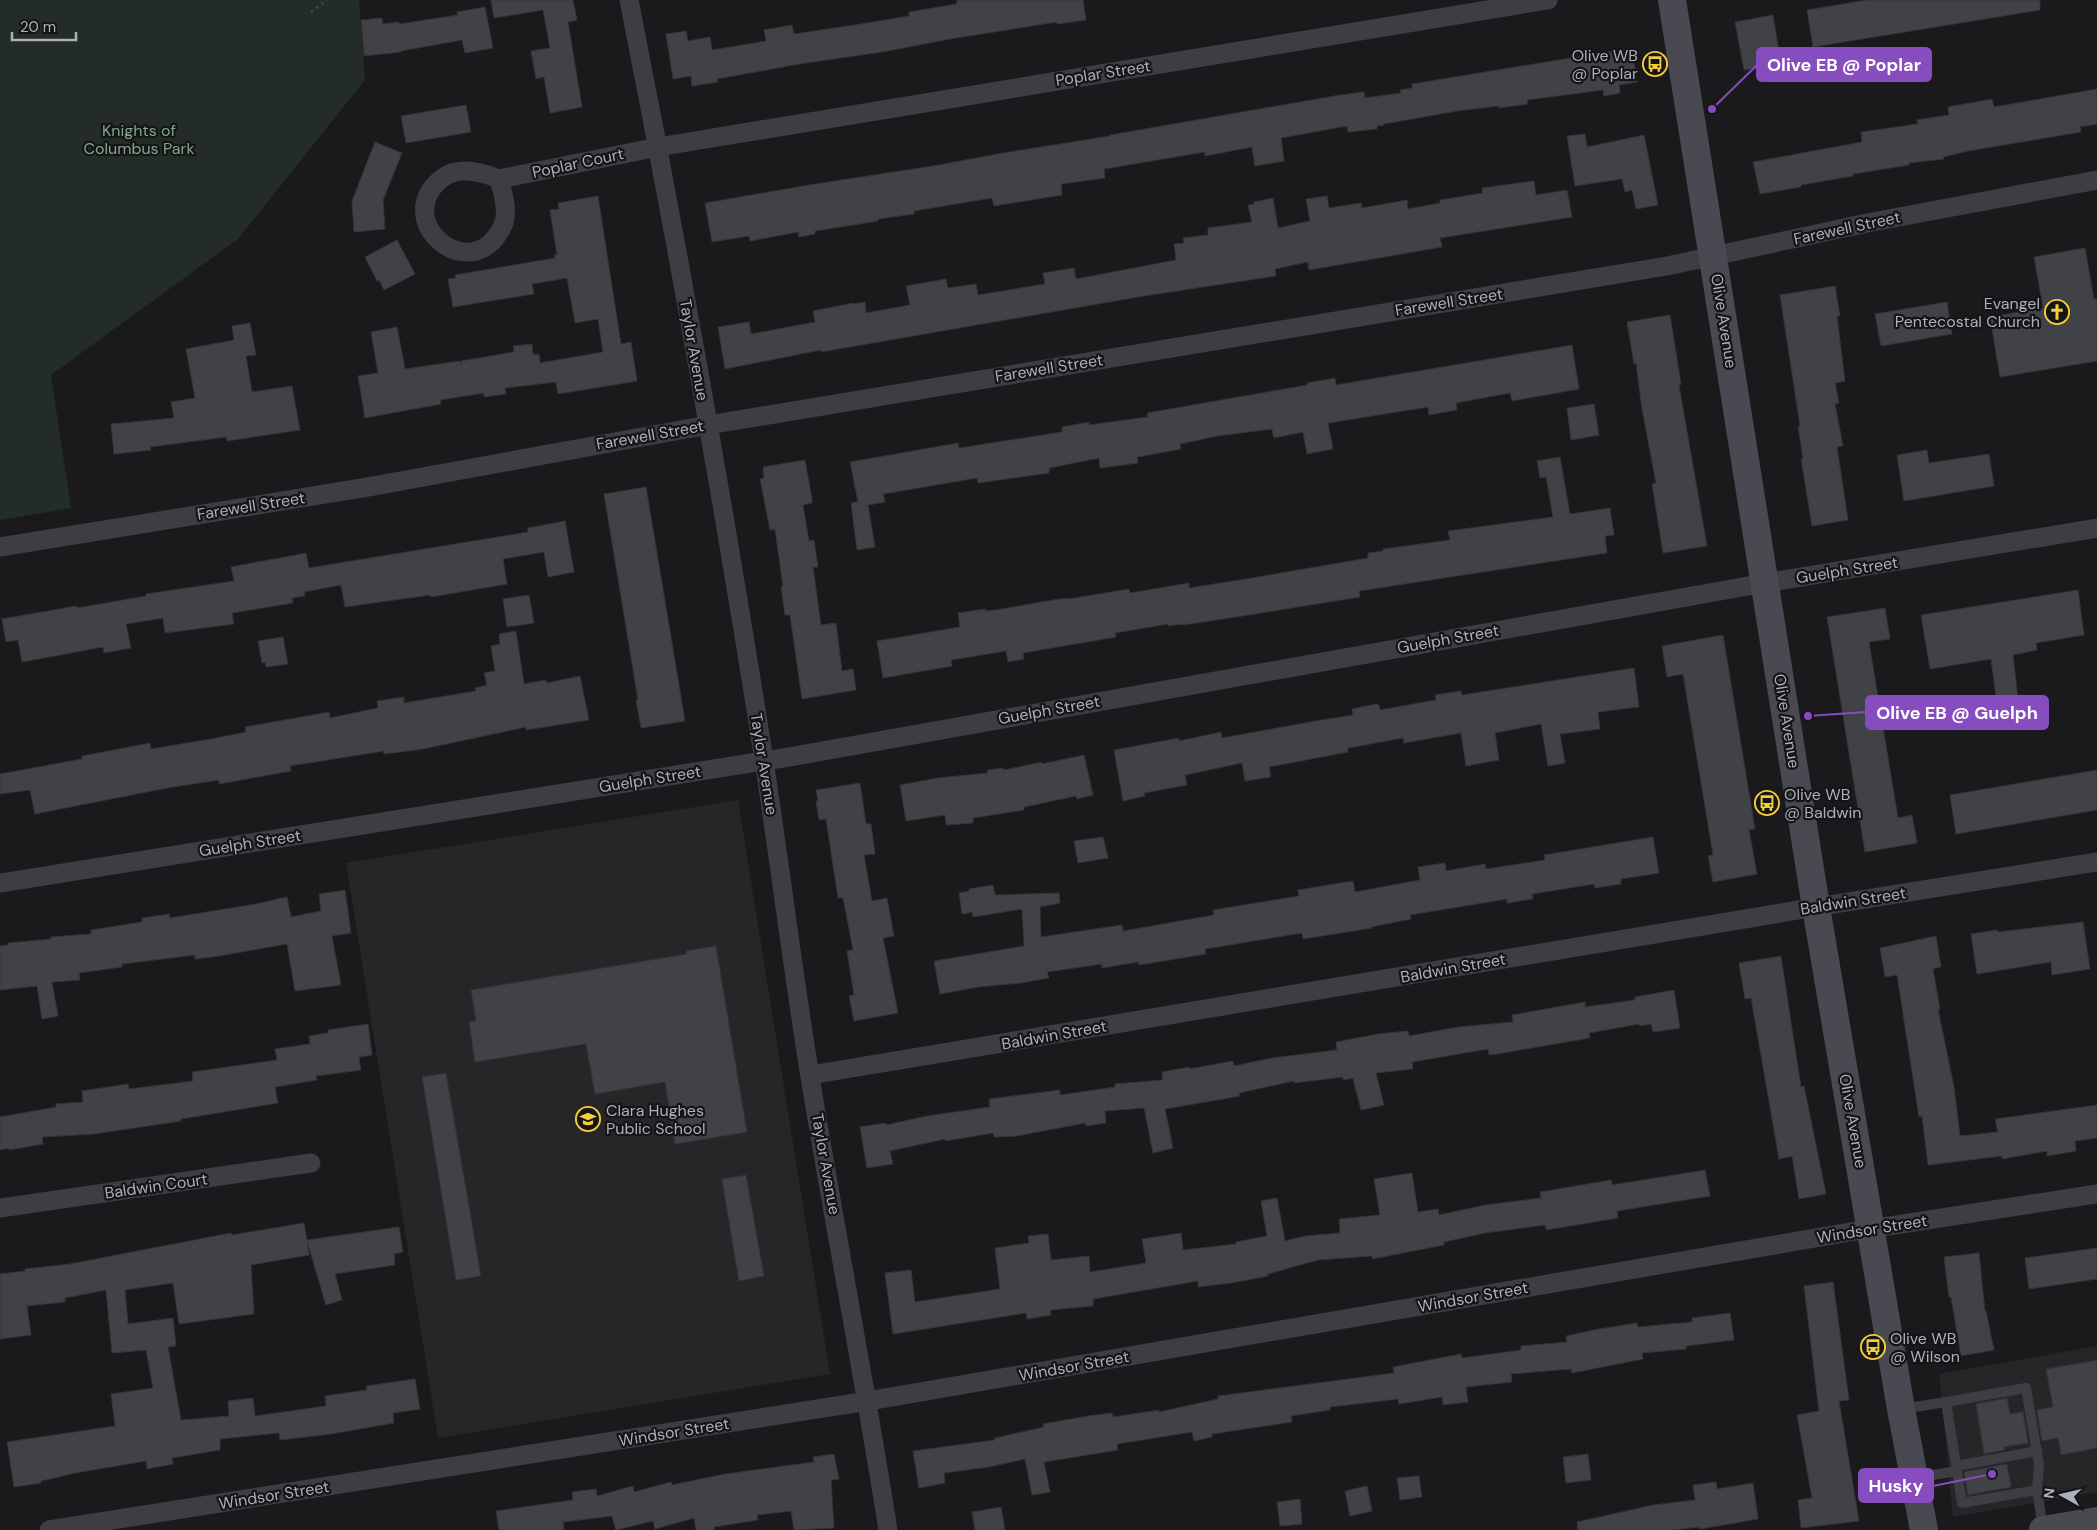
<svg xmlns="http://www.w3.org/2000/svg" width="2097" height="1530" font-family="'DM Sans',sans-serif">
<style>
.built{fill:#262629}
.green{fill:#232c26}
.building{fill:#414246;stroke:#343438}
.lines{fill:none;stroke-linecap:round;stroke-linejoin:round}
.path{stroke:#414248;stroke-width:3;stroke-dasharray:2.5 4;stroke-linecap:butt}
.service{stroke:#3d3d43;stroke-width:10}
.minor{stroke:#3d3d43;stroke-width:19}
.secondary{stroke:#494a51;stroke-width:28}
.labels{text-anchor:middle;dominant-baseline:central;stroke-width:4.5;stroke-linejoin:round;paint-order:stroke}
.poi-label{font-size:16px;fill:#acafbc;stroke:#151517;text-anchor:start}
.street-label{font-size:16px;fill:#acafbc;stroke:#151517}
.park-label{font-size:16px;fill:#83a78a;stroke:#151517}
.leader{fill:none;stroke:#874dbe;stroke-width:2}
.callout-dot{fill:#874dbe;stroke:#151517;stroke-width:2}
.callout{fill:#874dbe;stroke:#874dbe;stroke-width:2}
.callout-label{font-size:18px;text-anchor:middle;font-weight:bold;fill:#fff}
</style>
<rect width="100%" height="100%" fill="#1a1a1c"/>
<g class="built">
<path d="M738,800L830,1374L438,1438L346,863Z"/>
<path d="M2097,1346V1492L1953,1517L1939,1374Z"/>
</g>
<path class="green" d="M0,0H359L365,80L238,239L51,375L71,508L0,520Z"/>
<g class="building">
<path d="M491,0H573L577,20L568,22L582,107L550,113L544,77L536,79L531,51L550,48L543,10L494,18Z"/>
<path d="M957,0H1083L1086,20L1057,24V22L950,39L882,52L799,64L717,79L718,82L692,86L691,76L673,79L666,34L686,31L688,41L710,37L712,50L766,41L764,30L792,25L794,34L861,24L909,16V12L957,4Z"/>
<path d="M1867,0H2040V10L1813,47L1807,10Z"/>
<path d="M485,7L493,48L465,53L462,40L401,51V52L364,56L361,20L382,18L383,24L399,22V24L458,15L457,12Z"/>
<path d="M1773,15L1781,64L1744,70L1735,22Z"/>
<path d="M1632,48L1637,82L1619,85L1620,93L1604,96L1603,90L1527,100L1528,104L1499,108L1498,106L1457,111L1384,124V125L1377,126V129L1348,132L1347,126L1281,138L1284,161L1255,166L1252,147L1205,156V152L1104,169L1105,178L1061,184L1062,195L994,206L992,198L914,211V214L878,219V221L815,231V234L799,237L798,232L750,241L749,236L712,242L705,203L815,184L933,166L1003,153L1110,136V135L1340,95L1364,92L1365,98L1401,93L1400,90L1412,88V84Z"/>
<path d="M2097,89V124L2080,127L2081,132L1968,151L1943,157L1944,159L1909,163V165L1853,174V176L1801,185V187L1760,194L1753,162L1862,142L1861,132L1918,124L1917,120L1949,115L1948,107L1992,99L1994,107Z"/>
<path d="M466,105L471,132L406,143L401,116Z"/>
<path d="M1585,134L1587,147L1644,135L1658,205L1636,209L1632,190L1625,192L1622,179L1575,186L1567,136Z"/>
<path d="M375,142L402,153L383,200L385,229L354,232L352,201Z"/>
<path d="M1534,181L1536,195L1567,190L1572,217L1440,238L1442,247L1309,270L1308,262L1275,269L1276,276L1144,296L821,352V350L725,369L718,327L749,322L751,334L815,322L813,311L853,303L854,304L865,302L866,313L910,305L906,286L946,279L948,288L976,284L978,295L1045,284L1043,273L1074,268L1076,279L1176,260L1174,244L1184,243L1183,238L1208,235V228L1252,222L1248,205L1254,204V202L1273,198L1278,228L1310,221L1306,199L1327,196L1329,208L1361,203L1362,208L1407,200L1408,209L1440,203V200L1483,193L1482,188Z"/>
<path d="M598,196L621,344L631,342L637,381L558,394L556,382L505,388L506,394L484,397V393L440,400L441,404L365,418L358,376L378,373L371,332L397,327L405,369L460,361L461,364V361L514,352L513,346L532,344L533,355L539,354L540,363L603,352L598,319L575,323L567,278L532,284L534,294L453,307L448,279L456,278L455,275L555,258L554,255H557L550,210L559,209L558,203Z"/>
<path d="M397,240L415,274L384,290L379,280L377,281L365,257Z"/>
<path d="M2085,248L2094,299H2097V361L2000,377L1990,317L2043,308L2034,257Z"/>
<path d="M1835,286L1840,316H1837L1845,381L1835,383L1839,403L1835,404L1843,446L1837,447L1848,520L1812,526L1801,459H1803L1798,426H1800L1780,295Z"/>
<path d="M1947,302L1952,334L1881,346L1875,314Z"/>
<path d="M1670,315L1681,384L1679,385L1707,546L1663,553L1652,484L1656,483L1642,409L1636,363L1634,364L1627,322Z"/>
<path d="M250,323L256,355L246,356L252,392L292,386L300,430L227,441L226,437L150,447L151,450L114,454L111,424L174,418L171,402L195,398L186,349L234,340L232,326Z"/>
<path d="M1572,345L1579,389L1512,401L1510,393L1456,403L1457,410L1429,415L1428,407L1328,423L1333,449L1307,454L1303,432L1274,438L1272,429L1217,436L1180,444L1181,449L1137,457L1138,463L1100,468L1099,458L1049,468V473L978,483L977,478L883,494L885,502L868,505L875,547L857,550L851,503L858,502L850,462L958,443L959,448L1062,432V427L1089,422V425L1148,417L1147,413L1307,385V383L1335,378L1336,385Z"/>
<path d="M1594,404L1599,435L1571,440L1567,408Z"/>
<path d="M1927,450L1929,463L1989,454L1994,486L1904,501L1897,455Z"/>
<path d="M1560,457L1570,514L1610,508L1614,535L1605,536L1607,553L1359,591L1360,597L1236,617L1183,625V624L1168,626V624L1115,633L1116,637L1023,653L1024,659L1008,662L1006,651L951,660L952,666L883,678L877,641L960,627L958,613L985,609V611L996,610L1053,600L1069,598V599L1129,589L1130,593L1189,583V588L1246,579L1368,558V553L1383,551V549L1450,540L1448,531L1553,517L1546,477L1540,478L1537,461Z"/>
<path d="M805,460L812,499V503L803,505L809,541L814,540L818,567H813L821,625L836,623L842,671L853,669L856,690L802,699L790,615H785L781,587H783L775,529L770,530L760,479L764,478L763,467Z"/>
<path d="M646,487L685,721L641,728L636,700H638L604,494Z"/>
<path d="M565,521L574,572L548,577L544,552L503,559L507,584L431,597L430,595L345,607L341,585L304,592L305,596L292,598L293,603L232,613L234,624L165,633L163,618L126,624L131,648L104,653L103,647L22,662L18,640L6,642L2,619L76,606L77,608L146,596V594L234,581L231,567L306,553L309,568L528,532V528Z"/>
<path d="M2078,590L2084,635L2036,643L2037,650L2013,655L2019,708L1998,711L1991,659L1930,669L1921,615Z"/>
<path d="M529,595L534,623L507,627L503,599Z"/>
<path d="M1885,608L1890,639L1869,642L1898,818L1912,815L1917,843L1865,852L1827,617Z"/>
<path d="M516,631L524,684L546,680L547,683L580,676L589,720L526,730V727L423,749L384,754V751L290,766L291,771L219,784V780L167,788L35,814L30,790L0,794V774L82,759V756L150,743L151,749L211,739L246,732L245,727L329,712L330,718L378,708L377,701L404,697V703L476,691L475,688L487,685L484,673L495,671L491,646L500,644L499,634Z"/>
<path d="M1723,635L1755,829L1749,830L1757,874L1713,882L1708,856L1713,855L1683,674L1667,677L1662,646Z"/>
<path d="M283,637L288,664L266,667L265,662L262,663L258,641Z"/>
<path d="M1634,668L1639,707L1598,712L1600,729L1560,734L1565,763L1548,766L1541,724L1495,733L1499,760L1466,766L1461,733L1404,743L1403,738L1348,748V752L1269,767L1271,777L1245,781L1242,763L1185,775L1187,785L1144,793L1145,796L1123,801L1114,750L1179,738V741L1221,732L1222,738L1316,721L1353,715L1352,709L1376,704L1379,705L1380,710L1436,700L1435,695L1461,691L1462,695Z"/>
<path d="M1084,755L1093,795L1077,799L1076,796L1024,807V810L973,818V823L946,825L945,815L906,821L900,785L938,778L988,773L987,770L1003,768L1004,770L1042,762V764Z"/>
<path d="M2097,770V810L1956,834L1950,795Z"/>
<path d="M860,783L866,824H871L875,854L864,855L872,901L887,898L894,936L883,938L898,1013L854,1021L849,996L854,995L847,951L853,950L843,898H838L826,819L819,820L816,801H818L816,790Z"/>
<path d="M1103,837L1108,858L1078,863L1074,841Z"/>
<path d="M1653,837L1659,873L1621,879V884L1595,888L1594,884L1532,894L1533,899L1507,903V899L1410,915L1411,919L1371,927L1372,928L1303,939L1302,933L1205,949L1206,954L1139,965L1138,962L1102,968V964L1047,972L1049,978L1021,983L978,987L940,994L934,961L1024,946L1022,909L973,917L972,912L962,914L959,893L969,891V889L993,885L995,895L1059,893L1060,903L1040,907L1041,937L1122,925L1123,931L1214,915L1213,910L1299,896L1298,890L1353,881L1355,892L1420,880L1418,867L1445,863L1446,871L1485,864L1486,869L1545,860L1544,855Z"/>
<path d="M345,890L351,933L332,936L341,985L295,991L287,944L219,956L195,959V955L122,964V967L79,973L80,980L52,982L58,1016L42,1019L37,986L0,990V946L8,945V943L51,939V937L91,934V930L142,922V918L169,914L170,918L256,904L287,897L291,917L321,911L319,894Z"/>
<path d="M2083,922L2090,969L2052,975L2051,962L1977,974L1971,934L1997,930L1998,932Z"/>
<path d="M1936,936L1941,967L1933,969L1940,1009H1938L1954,1087L1960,1136L1998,1132L1995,1119L2097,1105V1138L2075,1141L2076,1151L2047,1156V1151L2002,1159V1156L1928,1165L1922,1116L1919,1117L1897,975L1885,977L1880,948Z"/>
<path d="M716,946L747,1132L675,1144L665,1082L595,1094L586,1044L475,1062L469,1022L476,1021L471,990L687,954L686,951Z"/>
<path d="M1781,956L1801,1087L1804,1086L1826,1194L1799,1199L1792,1156L1779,1159L1751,998L1745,999L1739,963Z"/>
<path d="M1674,990L1680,1028L1653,1032L1651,1024L1640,1026L1639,1024L1589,1033L1590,1038L1497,1054L1489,1055L1488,1049L1412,1062L1413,1069L1376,1073L1384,1105L1361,1110L1353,1078L1343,1080V1077L1294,1083V1081L1239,1093L1240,1096L1165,1109L1173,1148L1153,1153L1144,1108L1105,1111L1106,1123L1086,1126L1085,1123L1017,1136L994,1137L993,1133L945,1141V1139L890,1151L893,1164L867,1168L860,1127L886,1123V1125L927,1116L990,1107L989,1099L1060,1090V1095L1115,1087V1084L1163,1080L1162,1072L1189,1067V1069L1233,1061L1234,1066L1272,1058L1337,1050L1336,1042L1378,1034L1408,1031L1409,1036L1458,1027L1513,1022L1512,1015L1585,1002V1007L1635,1000V997Z"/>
<path d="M368,1024L372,1055L359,1057L361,1070L316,1076L317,1080L275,1087L278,1103L181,1119V1121L94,1134L42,1137L43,1144L9,1150L8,1148L0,1150V1117L56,1107V1104L83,1102L82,1091L128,1084L129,1089L193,1081L192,1072L277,1060L275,1049L310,1044L309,1036L328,1033V1030Z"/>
<path d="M446,1073L481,1276L456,1280L422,1077Z"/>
<path d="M1705,1170L1710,1196L1617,1211L1618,1218L1546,1230L1545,1225L1485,1233L1444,1242V1245L1372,1259V1256L1318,1260L1268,1274V1276L1231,1283L1198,1287V1281L1093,1299V1306L1050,1310L1051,1315L1027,1319L1026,1313L893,1334L885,1273L911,1270L915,1302L1000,1289L995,1248L1029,1243L1028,1236L1048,1234L1051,1260L1089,1256L1090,1272L1146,1263L1142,1239L1181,1233L1183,1250L1236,1244V1242L1267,1236L1261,1201L1277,1198L1285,1241L1305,1236L1340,1233L1339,1219L1380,1215L1374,1179L1412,1173L1418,1212L1438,1209L1439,1215L1485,1205L1541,1198L1540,1192L1611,1180L1612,1185Z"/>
<path d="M746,1175L764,1276L739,1281L722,1179Z"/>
<path d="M304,1223L307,1240L399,1227L403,1252L394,1254L395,1265L335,1274L342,1300L326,1305L307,1241L309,1255L251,1265L254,1314L179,1324L173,1283L125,1290L128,1324L173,1318L176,1346L168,1347L181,1420L229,1416L228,1401L253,1398L255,1416L326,1406L325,1396L367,1390L366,1386L415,1379L420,1409L393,1413L394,1423L331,1434L280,1440L279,1433L220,1439V1450L172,1458L173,1464L147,1469L146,1461L75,1473L41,1481V1483L14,1487L7,1442L115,1426L111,1394L153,1388L146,1350L112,1353L106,1290L65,1298V1302L27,1306L31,1335L0,1339V1274L25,1271V1269L70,1264L231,1233L232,1235Z"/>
<path d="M2097,1248V1279L2029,1289L2025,1258Z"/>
<path d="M1979,1253L1985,1311H1986L1994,1350L1961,1356L1951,1297H1949L1944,1257Z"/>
<path d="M1833,1282L1849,1400L1839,1401L1859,1521L1801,1528L1798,1500L1812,1498L1797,1415L1819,1411L1804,1286Z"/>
<path d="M1730,1313L1734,1340L1686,1346V1349L1642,1353L1643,1359L1572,1373L1571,1369L1511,1374L1512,1382L1466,1387L1468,1402L1443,1405L1442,1397L1399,1404L1398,1399L1330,1407V1410L1291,1416L1292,1422L1212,1434V1437L1194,1441L1192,1432L1117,1444L1118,1450L1044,1462L1050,1492L1032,1495L1025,1459L989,1467L944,1473L945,1483L919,1488L913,1451L995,1440V1438L1044,1427L1043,1424L1088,1416L1112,1413L1113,1417L1159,1410V1412L1218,1399V1396L1394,1373L1393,1367L1461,1354L1462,1358L1521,1350V1346L1567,1342L1566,1336L1599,1329L1637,1323L1638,1327L1692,1322V1318Z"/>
<path d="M2097,1360V1448L2061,1455L2058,1438L2042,1441L2037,1410L2053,1407L2046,1369Z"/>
<path d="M2007,1398L2010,1414L2023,1412L2028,1443L2004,1447V1450L1984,1454L1976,1404Z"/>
<path d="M834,1454L839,1479L831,1480L834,1528L794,1530L791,1511L757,1515L758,1520L714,1527V1530H696L694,1518L655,1529L653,1521L616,1530L612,1516L563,1522L564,1530H499L496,1511L573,1500L572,1492L596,1489L597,1496L633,1486L634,1492L671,1482L672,1485L725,1474L814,1462L813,1457Z"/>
<path d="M1588,1454L1591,1480L1566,1483L1563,1457Z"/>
<path d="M2007,1464L2011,1487L1968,1495L1964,1472Z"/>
<path d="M1419,1476L1422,1497L1400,1500L1397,1478Z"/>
<path d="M1716,1482L1717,1489L1753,1483L1758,1519L1700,1529L1699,1527L1672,1530H1578L1577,1522L1653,1505L1695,1500L1693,1485Z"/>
<path d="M1367,1486L1372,1511L1350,1516L1345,1491Z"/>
<path d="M1300,1499L1302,1524L1280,1526L1277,1502Z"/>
<path d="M1001,1507L1005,1530H975L972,1512Z"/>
</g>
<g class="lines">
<path class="path" d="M311,12L327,0"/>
<g class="service">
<path d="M1946,1402L2026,1388L2039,1464L2037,1490"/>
<path d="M1902,1409L1946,1402L1957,1471L1915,1478"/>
<path d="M1957,1466L2037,1451"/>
<path d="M1957,1471L1962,1503L2037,1490L2043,1529"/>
</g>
<g class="minor">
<path d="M629,0C679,253 724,506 764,760C780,866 793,971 810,1077C835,1228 864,1378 888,1530"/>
<path d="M499,179C502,191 507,204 505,217C505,224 500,231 496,237C462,281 393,219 441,179C458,165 482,172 499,179L658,147L1548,0"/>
<path d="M0,547L368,487L708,425L1667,266L1867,223L2097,180"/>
<path d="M0,883L795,756L1765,583L2097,528"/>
<path d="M810,1075L1816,907L2097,862"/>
<path d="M0,1208L311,1163"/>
<path d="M49,1530L868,1401L1850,1232L2097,1194"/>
</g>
<g class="secondary">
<path d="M1672,0L1816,907L1901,1409L1924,1530"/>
<path d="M2043,1530L2097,1521"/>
</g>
</g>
<defs>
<symbol id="bus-ring" viewBox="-11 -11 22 22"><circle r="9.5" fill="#151517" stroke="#f4cd3a" stroke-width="1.5"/><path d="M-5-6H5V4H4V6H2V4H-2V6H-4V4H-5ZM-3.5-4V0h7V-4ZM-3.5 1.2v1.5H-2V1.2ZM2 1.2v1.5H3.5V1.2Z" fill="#f4cd3a"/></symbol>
<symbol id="church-ring" viewBox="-11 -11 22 22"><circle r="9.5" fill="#151517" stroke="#f4cd3a" stroke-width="1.5"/><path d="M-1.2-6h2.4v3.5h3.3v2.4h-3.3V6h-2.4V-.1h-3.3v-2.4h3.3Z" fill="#f4cd3a"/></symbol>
<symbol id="school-ring" viewBox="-11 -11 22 22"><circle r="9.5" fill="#151517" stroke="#f4cd3a" stroke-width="1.5"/><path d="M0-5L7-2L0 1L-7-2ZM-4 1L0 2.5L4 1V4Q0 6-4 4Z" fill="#f4cd3a"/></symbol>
</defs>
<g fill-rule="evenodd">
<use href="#bus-ring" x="1641" y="50" width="28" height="28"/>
<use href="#church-ring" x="2043" y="298" width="28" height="28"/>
<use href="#bus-ring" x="1753" y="789" width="28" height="28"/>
<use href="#school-ring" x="574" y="1105" width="28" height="28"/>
<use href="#bus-ring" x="1859" y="1333" width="28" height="28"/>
</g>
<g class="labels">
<g class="poi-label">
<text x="1638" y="55" text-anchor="end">Olive WB<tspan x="1638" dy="18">@ Poplar</tspan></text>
<text x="2040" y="303" text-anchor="end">Evangel<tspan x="2040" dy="18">Pentecostal Church</tspan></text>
<text x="1784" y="794">Olive WB<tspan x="1784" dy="18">@ Baldwin</tspan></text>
<text x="606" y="1110">Clara Hughes<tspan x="606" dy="18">Public School</tspan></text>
<text x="1890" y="1338">Olive WB<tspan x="1890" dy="18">@ Wilson</tspan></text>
</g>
<g class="street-label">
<text transform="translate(1103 73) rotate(-9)">Poplar Street</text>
<text transform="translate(578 163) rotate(-12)">Poplar Court</text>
<text transform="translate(1847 228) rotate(-12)">Farewell Street</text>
<text transform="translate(1449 302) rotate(-9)">Farewell Street</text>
<text transform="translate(1724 321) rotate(81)">Olive Avenue</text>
<text transform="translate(694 350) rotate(80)">Taylor Avenue</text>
<text transform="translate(1049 368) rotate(-9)">Farewell Street</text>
<text transform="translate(650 435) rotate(-10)">Farewell Street</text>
<text transform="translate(251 506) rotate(-9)">Farewell Street</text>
<text transform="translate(1847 570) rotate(-9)">Guelph Street</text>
<text transform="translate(1448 639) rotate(-10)">Guelph Street</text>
<text transform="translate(1049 710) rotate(-10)">Guelph Street</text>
<text transform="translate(1787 721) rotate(81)">Olive Avenue</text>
<text transform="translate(764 764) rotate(81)">Taylor Avenue</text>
<text transform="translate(650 779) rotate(-9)">Guelph Street</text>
<text transform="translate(250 843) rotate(-9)">Guelph Street</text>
<text transform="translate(1853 901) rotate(-9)">Baldwin Street</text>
<text transform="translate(1453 968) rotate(-10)">Baldwin Street</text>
<text transform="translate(1054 1035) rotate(-10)">Baldwin Street</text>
<text transform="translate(1853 1121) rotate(80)">Olive Avenue</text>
<text transform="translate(826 1164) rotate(80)">Taylor Avenue</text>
<text transform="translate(156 1186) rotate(-8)">Baldwin Court</text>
<text transform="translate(1872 1229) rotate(-9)">Windsor Street</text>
<text transform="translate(1473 1297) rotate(-10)">Windsor Street</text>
<text transform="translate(1074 1366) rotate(-10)">Windsor Street</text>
<text transform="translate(674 1432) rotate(-9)">Windsor Street</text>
<text transform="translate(274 1495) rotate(-9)">Windsor Street</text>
</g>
<g class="park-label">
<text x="139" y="130">Knights of<tspan x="139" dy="18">Columbus Park</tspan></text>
</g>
</g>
<path class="leader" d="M1712 109L1757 65M1808 716L1866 712M1992 1474L1933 1486"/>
<g class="callout-dot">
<circle cx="1712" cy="109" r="5"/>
<circle cx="1808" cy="716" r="5"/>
<circle cx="1992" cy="1474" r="5"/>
</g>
<g class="callout">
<rect x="1757" y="48" width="174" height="33" rx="5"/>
<rect x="1866" y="696" width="182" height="33" rx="5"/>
<rect x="1859" y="1469" width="74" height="33" rx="5"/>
</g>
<g class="callout-label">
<text x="1844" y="71">Olive EB @ Poplar</text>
<text x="1957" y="719">Olive EB @ Guelph</text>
<text x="1896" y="1492">Husky</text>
</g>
<g transform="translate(2062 1495) rotate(278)" stroke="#151517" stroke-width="4" paint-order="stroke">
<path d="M0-4L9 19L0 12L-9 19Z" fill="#acafbc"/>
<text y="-8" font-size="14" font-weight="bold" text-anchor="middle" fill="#acafbc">N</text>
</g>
<path d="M12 32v8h64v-8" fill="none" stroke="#acafbc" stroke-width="2.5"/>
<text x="20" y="32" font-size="15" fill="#acafbc" stroke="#151517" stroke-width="4" paint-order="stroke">20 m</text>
</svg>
